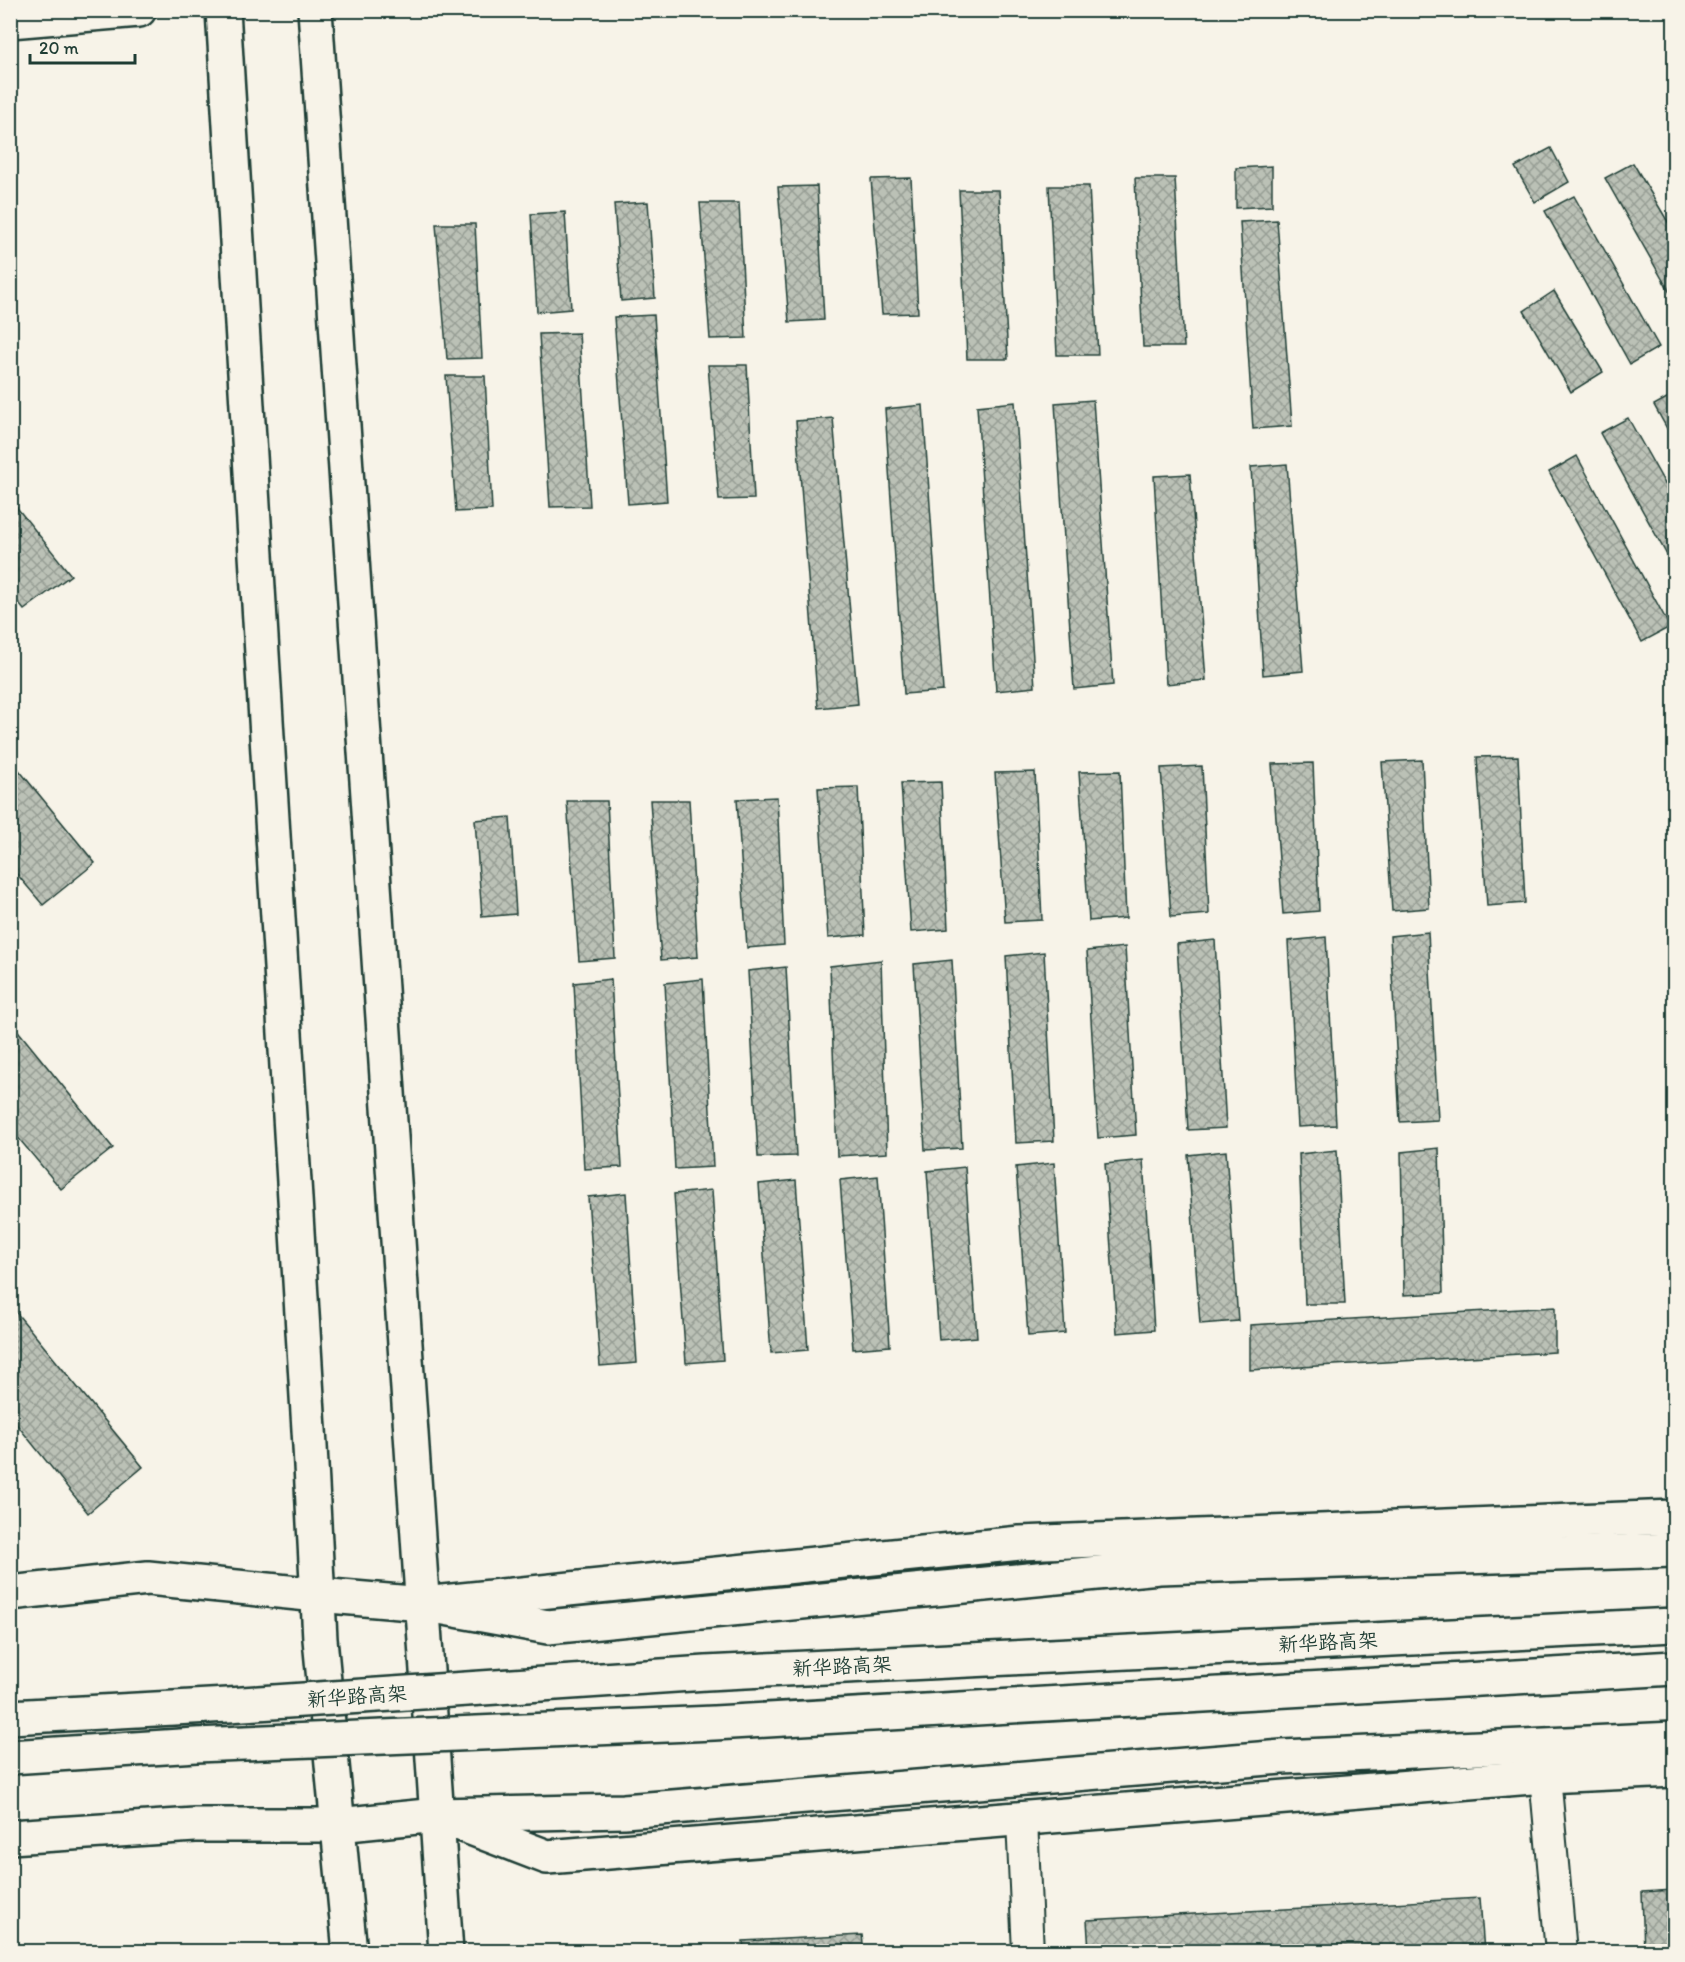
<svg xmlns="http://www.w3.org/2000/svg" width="1685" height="1962" font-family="Itim,'LXGW WenKai TC',sans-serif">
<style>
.building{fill:url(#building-cross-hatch);stroke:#1f3d34;stroke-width:1.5}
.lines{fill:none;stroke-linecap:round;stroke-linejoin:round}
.minor-casing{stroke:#1f3d34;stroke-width:34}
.secondary-casing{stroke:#1f3d34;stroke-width:38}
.primary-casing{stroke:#1f3d34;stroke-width:38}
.trunk-casing{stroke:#1f3d34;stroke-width:38}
.minor{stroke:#f7f3e8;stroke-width:30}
.secondary{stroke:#f7f3e8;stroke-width:33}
.primary{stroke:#f7f3e8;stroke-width:33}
.trunk{stroke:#f7f3e8;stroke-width:33}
.trunk-bridge-casing{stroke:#1f3d34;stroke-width:38;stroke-linecap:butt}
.trunk-bridge{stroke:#f7f3e8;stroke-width:33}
.labels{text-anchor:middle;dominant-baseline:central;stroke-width:5;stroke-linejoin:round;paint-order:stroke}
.street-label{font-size:20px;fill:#1f3d34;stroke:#f7f3e8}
</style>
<defs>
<pattern id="building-cross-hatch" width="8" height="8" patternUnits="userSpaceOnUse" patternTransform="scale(1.5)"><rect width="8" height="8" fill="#bbc1b6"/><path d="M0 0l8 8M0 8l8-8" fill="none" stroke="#979e95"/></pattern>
</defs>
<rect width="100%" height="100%" fill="#f7f3e8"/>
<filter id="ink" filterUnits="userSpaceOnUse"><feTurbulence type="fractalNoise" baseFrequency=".0167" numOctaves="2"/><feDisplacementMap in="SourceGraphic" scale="12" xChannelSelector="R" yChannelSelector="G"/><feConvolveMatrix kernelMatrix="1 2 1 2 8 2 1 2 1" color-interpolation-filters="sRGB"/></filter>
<g filter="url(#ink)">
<g class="building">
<path d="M1551,148L1569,182L1535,202L1515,167Z"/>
<path d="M1633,163L1674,232V300L1605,178Z"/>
<path d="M1272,166V206L1236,208V168Z"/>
<path d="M911,178L918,313L882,314L871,179Z"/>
<path d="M1135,178H1175L1184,347H1143Z"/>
<path d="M817,186L824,320L789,322L778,187Z"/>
<path d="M1049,186H1089L1098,355H1057Z"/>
<path d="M959,190H999L1008,359H967Z"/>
<path d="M1574,196L1659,347L1630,364L1545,211Z"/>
<path d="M648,202L655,298L621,301L614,204Z"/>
<path d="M700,203H739L746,338L710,339Z"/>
<path d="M565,212L571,309L537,312L531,214Z"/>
<path d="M1277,220L1292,426L1253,429L1240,222Z"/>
<path d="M436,224H475L482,358L447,359Z"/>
<path d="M1554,291L1603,372L1571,392L1524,311Z"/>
<path d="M654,315L667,501L628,504L614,317Z"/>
<path d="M579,333L590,506L550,507L539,334Z"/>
<path d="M708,365H747L754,499L719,500Z"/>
<path d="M446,376H485L492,510L456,512Z"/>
<path d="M1674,394V441L1654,405Z"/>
<path d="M1093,400L1113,685L1074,689L1055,403Z"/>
<path d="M1015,402L1035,687L996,691L977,406Z"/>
<path d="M923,405L943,691L904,694L885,409Z"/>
<path d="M833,418L858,704L818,708L796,421Z"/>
<path d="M1628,418L1674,500V568L1600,433Z"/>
<path d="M1577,456L1670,627L1642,642L1549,472Z"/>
<path d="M1287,464L1303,671L1263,675L1251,467Z"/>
<path d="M1190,474L1206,680L1166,684L1154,476Z"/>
<path d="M10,499L71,575L24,610L10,592Z"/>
<path d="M1518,756L1525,903L1487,906L1477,757Z"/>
<path d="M10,759L95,863L43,905L10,866Z"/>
<path d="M1422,760L1429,908L1392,911L1382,762Z"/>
<path d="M1313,763L1319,911L1283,914L1272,764Z"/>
<path d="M1202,766L1209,914L1171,917L1161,768Z"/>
<path d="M1120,771L1126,918L1089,921L1079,772Z"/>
<path d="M1035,772L1042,920L1005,922L995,773Z"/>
<path d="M941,782L948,929L911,932L901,783Z"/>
<path d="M858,787L865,935L828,938L818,788Z"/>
<path d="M777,797L784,945L747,948L737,799Z"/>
<path d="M650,800H689L698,957L661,960Z"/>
<path d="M567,801H607L615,958L579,961Z"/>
<path d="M510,817L516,914L482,917L475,820Z"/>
<path d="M1428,932L1438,1120L1400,1122L1390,936Z"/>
<path d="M1326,937L1336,1125L1298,1127L1288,941Z"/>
<path d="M1215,940L1226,1128L1188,1130L1177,944Z"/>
<path d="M1125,947L1136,1135L1098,1138L1087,951Z"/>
<path d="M1044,952L1054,1141L1016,1143L1006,956Z"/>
<path d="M881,960L887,1153L837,1156L830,966Z"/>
<path d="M952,960L962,1148L925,1150L914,964Z"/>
<path d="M786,967L796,1156L758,1157L748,971Z"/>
<path d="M611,979L622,1167L584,1169L574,983Z"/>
<path d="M703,979L713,1167L675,1169L665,983Z"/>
<path d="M10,1021L113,1148L61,1189L10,1128Z"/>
<path d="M1439,1148L1443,1293L1404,1295L1401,1152Z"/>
<path d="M1337,1150L1345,1304H1305L1299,1154Z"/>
<path d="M1226,1151L1238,1321L1200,1324L1188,1155Z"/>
<path d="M1143,1160L1154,1330L1117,1333L1105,1164Z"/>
<path d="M1054,1163L1065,1333L1028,1336L1016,1167Z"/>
<path d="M965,1167L977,1337L939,1340L927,1171Z"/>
<path d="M878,1176L890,1346L853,1349L840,1180Z"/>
<path d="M796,1180L808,1350L771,1353L759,1184Z"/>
<path d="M712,1190L723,1360L686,1363L674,1194Z"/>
<path d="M626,1193L637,1363L600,1366L588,1197Z"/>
<path d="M10,1305L143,1467L88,1513L10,1416Z"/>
<path d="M1555,1307V1352L1250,1370V1325Z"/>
<path d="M1674,1890V1952H1644L1642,1892Z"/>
<path d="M1480,1898L1484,1952H1089L1087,1920Z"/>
<path d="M862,1935L864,1952H744L743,1941Z"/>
<path d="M681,1944V1952H543Z"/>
</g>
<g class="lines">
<defs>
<g id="minor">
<path d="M1545,1776L1561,1952"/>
<path d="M1022,1820L1028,1952"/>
</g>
<g id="secondary">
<path d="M10,21L139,10"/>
<path d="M10,1593L148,1578L318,1595L423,1604L1020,1543L1674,1517"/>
<path d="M10,1837L195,1825H338L437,1815L547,1857L1545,1776L1674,1770"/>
</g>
<g id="primary">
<path d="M223,10L310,1446L320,1639L350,1952"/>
<path d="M315,10L446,1952"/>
</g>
<g id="trunk">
<path d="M423,1604L548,1627L1159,1567L1674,1550"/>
<path d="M437,1815L624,1811L1282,1757L1674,1739"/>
</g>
</defs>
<use href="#minor" class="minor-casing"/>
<use href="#secondary" class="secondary-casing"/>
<use href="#primary" class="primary-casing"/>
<use href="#trunk" class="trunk-casing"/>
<use href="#minor" class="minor"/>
<use href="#secondary" class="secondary"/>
<use href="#primary" class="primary"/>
<use href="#trunk" class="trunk"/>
<defs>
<g id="trunk-bridge">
<path d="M10,1717L228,1705L706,1673L1674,1625"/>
<path d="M10,1757L196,1745L714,1723L1674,1668"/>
</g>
</defs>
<use href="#trunk-bridge" class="trunk-bridge-casing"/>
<use href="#trunk-bridge" class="trunk-bridge"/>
</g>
</g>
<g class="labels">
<g class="street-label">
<text transform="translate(1328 1642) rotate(-3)">新华路高架</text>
<text transform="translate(842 1666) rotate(-3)">新华路高架</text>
<text transform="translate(357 1696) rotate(-4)">新华路高架</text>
</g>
</g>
<rect width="1685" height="1962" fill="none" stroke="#f7f3e8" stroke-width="36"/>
<rect x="18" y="18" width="1649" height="1926" fill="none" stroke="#1f3d34" stroke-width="2" filter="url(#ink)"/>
<path d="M30 54v9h105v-9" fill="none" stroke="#1f3d34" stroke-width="3"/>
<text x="39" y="54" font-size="18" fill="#1f3d34" stroke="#f7f3e8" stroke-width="4.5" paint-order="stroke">20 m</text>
</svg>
